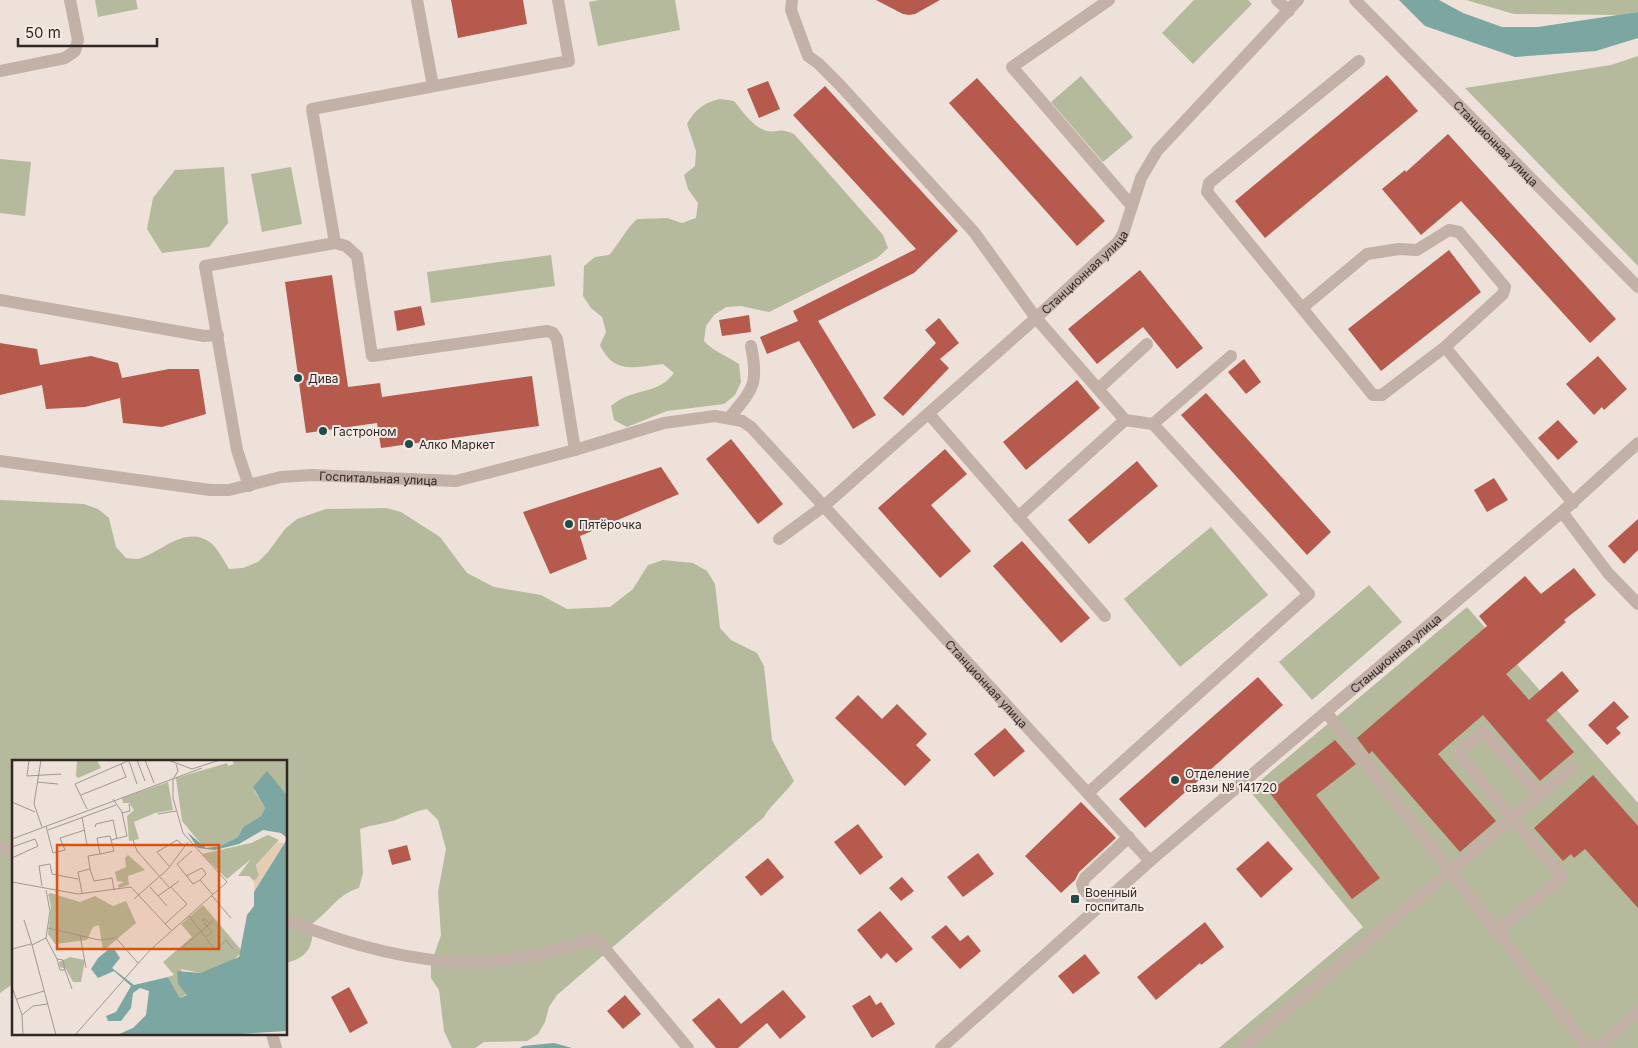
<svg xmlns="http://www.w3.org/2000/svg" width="1638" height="1048" font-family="Inter,sans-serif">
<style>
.green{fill:#b4ba9b}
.water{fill:#7ca6a2}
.building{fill:#b65a4e}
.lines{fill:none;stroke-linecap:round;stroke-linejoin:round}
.minor{stroke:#c3b0a7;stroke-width:12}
.poi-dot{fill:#214c49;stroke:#f6ebe4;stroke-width:2}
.labels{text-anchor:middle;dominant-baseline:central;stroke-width:4;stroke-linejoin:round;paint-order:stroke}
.street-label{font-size:12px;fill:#312826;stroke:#f6ebe4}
.poi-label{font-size:12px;fill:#312826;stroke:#f6ebe4;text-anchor:start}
.inset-road{fill:none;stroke:#a29791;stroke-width:1}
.view{fill:#d6540f;fill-opacity:0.15;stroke:#d6540f;stroke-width:2.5}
.inset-edge{fill:none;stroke:#312826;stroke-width:2.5}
</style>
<rect width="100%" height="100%" fill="#ede1d9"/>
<g class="green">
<path d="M95,0H136L138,9L98,17Z"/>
<path d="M599,0H675L680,30L598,46L589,2Z"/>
<path d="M1194,0H1248L1252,4L1193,64L1162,33Z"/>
<path d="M1466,0H1638V12L1619,15L1514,14Z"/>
<path d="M1638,56V266L1465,88L1611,65Z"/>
<path d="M1081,76L1133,137L1103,162L1051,102Z"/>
<path d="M720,99L734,101C742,110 753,128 767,131C780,133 777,127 794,134L883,235L888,248L877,258L769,312L741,306L726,307L714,315L706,326L704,341C714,352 726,355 739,364L741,382L735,395L724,404L667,411L627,427L614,420L611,406C633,387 657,396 674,373L663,364C635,367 614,375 600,345L606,332L602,317L591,308L583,296L584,266L595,257L609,255C620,243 625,230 637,219L667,218L682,223L696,218L698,203L688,189L684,175L695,166L696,151L687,124C696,109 703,103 720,99Z"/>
<path d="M0,159L31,162L25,216L0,213Z"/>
<path d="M224,167L228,223L209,247L162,253L147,229L153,198L175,170Z"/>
<path d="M291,167L302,224L262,232L251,174Z"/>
<path d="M551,255L555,286L431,303L427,272Z"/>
<path d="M0,500L84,504L98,509L109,518L116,547L126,558C130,558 137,560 141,558C161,552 186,524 211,543C218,549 224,561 229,569L243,568L258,562L268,552L285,529L297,519L326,509L386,508L401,512L440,537L467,573L494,587L541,595L567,609L610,607L633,589L648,565L663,560L693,563L707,571L715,584L720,628L731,640L757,653L764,666L772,740L794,781C784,795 772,803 764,817L557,995L549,1007L545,1022L538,1034L527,1041L484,1042L475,1048H452L444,1031L439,990L431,978V964L441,935L438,892L446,849L438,820L427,809C413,811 402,819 388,822C378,825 370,825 360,829L363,873L359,888C338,894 330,911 313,923C313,945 310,957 286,963V762H14V983L0,993Z"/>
<path d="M1211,527L1268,595L1180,667L1124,599Z"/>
<path d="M1369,585L1402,622L1312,700L1279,662Z"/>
<path d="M1467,607L1638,803V1048H1219L1363,927L1249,790Z"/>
</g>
<g class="water">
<path d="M1399,0H1439L1463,13L1502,27H1538L1638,12V38L1596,51L1515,57L1425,26Z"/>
<path d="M554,1043L572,1048H520L523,1046Z"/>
</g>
<g class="building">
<path d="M451,0H523L527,24L458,38Z"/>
<path d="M876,0H940L915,14L909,15L903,14Z"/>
<path d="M1387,75L1418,111L1265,238L1235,201Z"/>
<path d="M977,78L1105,221L1077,246L949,103Z"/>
<path d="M768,81L780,109L759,118L747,89Z"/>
<path d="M825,86L958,231L914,273L818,321L876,415L853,429L799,341L767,354L760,337L798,321L793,311L916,249L793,115Z"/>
<path d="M1448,134L1616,319L1590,343L1461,201L1421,235L1382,189L1405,170L1406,172Z"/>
<path d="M1449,250L1481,292L1381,371L1348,329Z"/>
<path d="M1140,270L1203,348L1177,369L1143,327L1097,364L1068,329Z"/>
<path d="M332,275L348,387L380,383L382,397L532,376L539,426L381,448L377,423L306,433L285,282Z"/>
<path d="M421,306L425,325L397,331L394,311Z"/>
<path d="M749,315L751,332L722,336L719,320Z"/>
<path d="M939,318L959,343L940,359L949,368L903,416L883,398L936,343L925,330Z"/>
<path d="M0,343L37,349L40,365L91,356L118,363L122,378L169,369H199L206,414L162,427L123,423L120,398L85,407L46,409L42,385L0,395Z"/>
<path d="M1598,356L1627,389L1604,410L1602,407L1594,415L1566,384Z"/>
<path d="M1244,359L1261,382L1246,394L1228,372Z"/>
<path d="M1077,380L1100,408L1026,470L1003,442Z"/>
<path d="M1206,393L1331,532L1307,555L1181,415Z"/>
<path d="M1558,420L1578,442L1558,460L1538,438Z"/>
<path d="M731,439L783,504L758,524L706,459Z"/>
<path d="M945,449L967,474L931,505L971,551L940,578L878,508Z"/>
<path d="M1137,461L1158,486L1089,544L1068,520Z"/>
<path d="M661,467L679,494L580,536L587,559L550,574L523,512Z"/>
<path d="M1494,478L1508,500L1487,512L1474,490Z"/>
<path d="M1638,519V550L1624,564L1608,546Z"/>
<path d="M1022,541L1090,618L1061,643L993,566Z"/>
<path d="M1574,568L1596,595L1564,620L1566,622L1506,674L1529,700L1562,671L1579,691L1546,720L1574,752L1540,781L1483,715L1438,754L1496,821L1460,852L1372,751L1369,754L1357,738L1487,626L1479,616L1525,576L1541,594Z"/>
<path d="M1258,677L1283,705L1145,828L1119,799Z"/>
<path d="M858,695L882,719L897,704L927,734L916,745L931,760L905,786L835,718Z"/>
<path d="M1614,701L1629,717L1616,728L1621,733L1607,745L1588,725Z"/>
<path d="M1005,728L1025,751L994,777L974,754Z"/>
<path d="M1335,740L1356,764L1316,795L1380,878L1352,899L1269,792Z"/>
<path d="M1593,775L1638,826V908L1585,849L1574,858L1571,854L1563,861L1534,828Z"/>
<path d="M1081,802L1116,838L1079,872L1075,880L1061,893L1025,856Z"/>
<path d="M858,824L883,857L860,875L834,842Z"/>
<path d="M1268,841L1293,869L1261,898L1236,869Z"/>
<path d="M407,845L411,860L392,865L388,850Z"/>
<path d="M978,853L994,874L963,897L947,877Z"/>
<path d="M768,858L784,877L761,896L745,877Z"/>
<path d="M902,877L914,891L901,901L889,888Z"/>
<path d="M880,911L913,949L896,963L887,953L881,959L857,930Z"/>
<path d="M1205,922L1224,947L1201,965L1200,963L1156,1000L1137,977Z"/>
<path d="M946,925L960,941L968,935L981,951L960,969L931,937Z"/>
<path d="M1085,954L1100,973L1073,994L1058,976Z"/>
<path d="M349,987L368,1023L350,1033L331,997Z"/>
<path d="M783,990L806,1017L780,1039L767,1023L738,1048H716L692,1020L719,998L741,1024Z"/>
<path d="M625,995L641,1014L623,1029L607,1011Z"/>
<path d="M870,995L876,1005L881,1002L895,1024L872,1038L852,1006Z"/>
</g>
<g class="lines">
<g class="minor">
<path d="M417,0L433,86"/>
<path d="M792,0L791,10L808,56L819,64L839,84L974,232L1036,318L1125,420"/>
<path d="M1109,0L1012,67L1131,205"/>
<path d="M1277,0L1289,11"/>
<path id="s1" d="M1355,0L1638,287"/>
<path d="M1359,61L1209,183L1207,192L1373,395H1382L1445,347L1573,503"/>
<path d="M0,71L65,58L75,51L78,40L70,0"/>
<path d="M335,243L312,109L569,61L558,0"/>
<path d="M0,300L204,336L218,335"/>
<path d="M1302,308L1367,254L1399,249L1417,250L1449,230L1459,232L1505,287L1503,294L1445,347"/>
<path d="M1098,389L1147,344"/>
<path d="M929,414L1105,616"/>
<path d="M729,418C753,389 759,385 751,346"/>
<path d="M1153,424L1231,356"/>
<path id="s2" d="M0,461L210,490H229L281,477L312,475L456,481L575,450L664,423L715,416L742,421L751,427L1150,861"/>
<path d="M249,486L237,450L205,266L335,243L346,246L357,256L372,356L547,331L553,333L557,339L575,450"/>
<path d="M1562,512L1608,573L1638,604"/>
<path d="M1018,517L1125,420L1153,424L1309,594L1088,793"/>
<path id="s3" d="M779,539L824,506L1036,318L1118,242L1123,234L1141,178L1157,151L1298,0"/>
<path d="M1326,712L1588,1048"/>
<path d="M0,848L14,850"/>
<path d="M1100,906L1084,890L1082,884L1085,878L1129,837"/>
<path d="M286,920C344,943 411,963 474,962C516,962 557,950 597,939L688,1048"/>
<path d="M1496,932L1563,876L1511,818L1459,753L1484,731L1539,795"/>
<path d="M272,1034L276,1048"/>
<path id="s4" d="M941,1048L1150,861L1562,512L1638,443"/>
<path d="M1243,1048L1571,768"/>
<path d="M1597,1048L1638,1012"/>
</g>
</g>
<g class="poi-dot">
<circle cx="298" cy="378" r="5"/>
<circle cx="323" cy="431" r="5"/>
<circle cx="409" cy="444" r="5"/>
<circle cx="569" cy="524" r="5"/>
<circle cx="1175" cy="780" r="5"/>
<rect x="1070" y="894" width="10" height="10" rx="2.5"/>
</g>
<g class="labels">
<g class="street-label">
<text stroke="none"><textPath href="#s1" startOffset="201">Станционная улица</textPath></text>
<text stroke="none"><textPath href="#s3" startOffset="406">Станционная улица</textPath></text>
<text stroke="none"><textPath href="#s2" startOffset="382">Госпитальная улица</textPath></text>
<text stroke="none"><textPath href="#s4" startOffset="602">Станционная улица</textPath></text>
<text stroke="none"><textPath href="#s2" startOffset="1114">Станционная улица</textPath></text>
</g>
<g class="poi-label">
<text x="308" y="378">Дива</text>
<text x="333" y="431">Гастроном</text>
<text x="419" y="444">Алко Маркет</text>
<text x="579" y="524">Пятёрочка</text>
<text x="1185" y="773">Отделение<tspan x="1185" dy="14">связи № 141720</tspan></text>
<text x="1085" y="892">Военный<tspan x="1085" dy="14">госпиталь</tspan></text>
</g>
</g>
<g transform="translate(12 760)">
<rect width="275" height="275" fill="#ede1d9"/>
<path d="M65,0H85L89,8L66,18L64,16ZM220,0H275V35L255,12L242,30L253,48L249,56L231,67L226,77L208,86L190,85L170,61L164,18L215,3L216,6L222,4ZM156,22L161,50L143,53L122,62L127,79L117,81L115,56L122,50L117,43H111L110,38ZM256,75L267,80L244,105L247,116L242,121L237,116H226L239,99L215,119L190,94L239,83ZM116,95L133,110L116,116L117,125L107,128L106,125L112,122L105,121L103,112L114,107L113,98ZM39,133L68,142L83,136L101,146L114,141L124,163L91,191L87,165L81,167L75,180L43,184L36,174L39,146L36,134ZM191,145L230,191L221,201L188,213L169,209L175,234L168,238L156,217L162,215L151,202L180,177L169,164ZM58,197L73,200L69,222H61L54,209L48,207L47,202Z" fill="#b4ba9b"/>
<path d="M266,82L272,83L242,132V121L247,116L244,105Z" fill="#e5cdb3"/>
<path d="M255,11L275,35V78L269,73L251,70L227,84L203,90L186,88L175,72L194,88L208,86L226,77L231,67L249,56L253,48L241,27ZM275,79V271L210,275H105L121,268L134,255L137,231L128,228L121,233L119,248L109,261H96L94,256L104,252L119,226L102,211L86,218L79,209L86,198L97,189H102L108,198L100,208L122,225L156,217L168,238L175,235L166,224L165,211L188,213L227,197L235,155L242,146V132Z" fill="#7ca6a2"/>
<path class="inset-road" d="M17,0L15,16L49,14M29,0L22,44L30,67M125,0L133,21M133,0L142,23M156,0L180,9L208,0M117,1L125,24M25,22L46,24M69,35L114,17L109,4M0,42L23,52M75,49L63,24L118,0M110,53L118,51L117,44M146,54L164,51M70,57L75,85M34,66L41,93L53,90L48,78L73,70M83,67L84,64L101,60L105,79M36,70L104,45M0,79L190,8M99,80L115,76L110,52L101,39M121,80L125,91L157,127M0,87L23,79L26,86L0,98M180,91L165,104L181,124L188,120L201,135M157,106L145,92L165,80L172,86M78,109L76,96L88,94L102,91L98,76L85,78L88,94M174,116L190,108L194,114L188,120M0,122L66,134L119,127L159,170M30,126L27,106L38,104L40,114L66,119M138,127L155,146M34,130L38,151L34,178L20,185L44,275M70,133L66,112L78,109L82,121L100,118L102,130M146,136L167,121M200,136L219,158M122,139L156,109L176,82M177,156L203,190L214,180L221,189M12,160L20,185M153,164L175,144L159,127M36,168L87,180L104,178L126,203M68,175L74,208M194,177L200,172L190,160L192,158L198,164M34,178L45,199L51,200L53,210H48L45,199M0,189L19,184M166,191L201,161M53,210L60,229M0,227L10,255L11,275M5,239L32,231M10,255L21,246L36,244M63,275L138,190L215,122L171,73L161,38V19L166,11L164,4"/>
<path class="view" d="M45,85H207V189H45Z"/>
<rect width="275" height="275" class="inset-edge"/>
</g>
<path d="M18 38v8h139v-8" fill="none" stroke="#312826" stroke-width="2.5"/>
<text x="25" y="38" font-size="15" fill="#312826" stroke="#f6ebe4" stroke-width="4" paint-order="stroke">50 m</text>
</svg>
